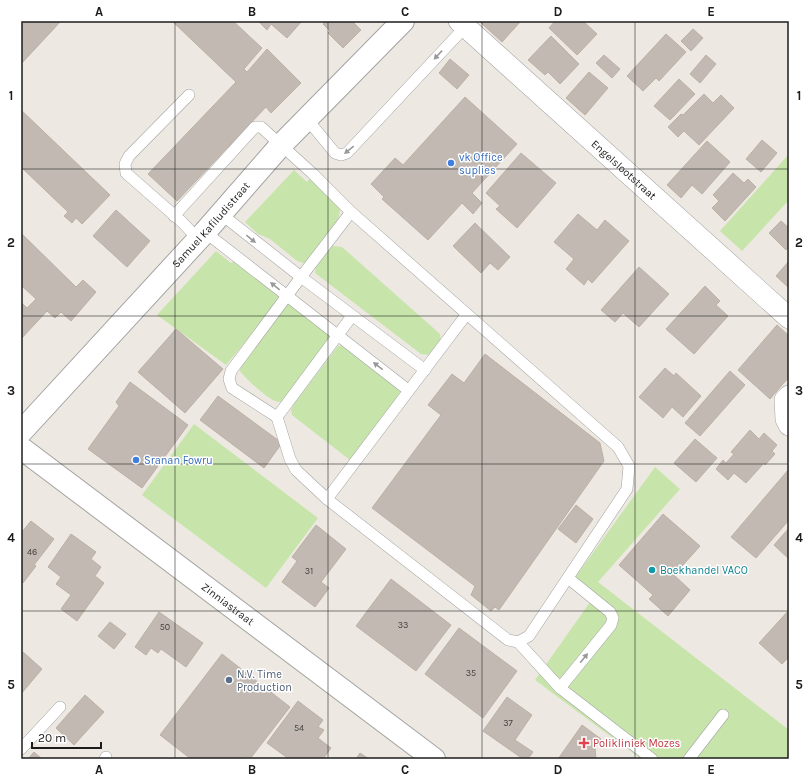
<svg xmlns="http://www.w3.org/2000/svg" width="810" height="780" font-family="Karla,sans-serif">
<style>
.grass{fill:#c7e5aa}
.building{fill:#c1b9b2;stroke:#bdb0a5}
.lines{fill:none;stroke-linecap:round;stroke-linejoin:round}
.service-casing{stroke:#a3a3a3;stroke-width:12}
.minor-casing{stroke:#a3a3a3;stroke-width:22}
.tertiary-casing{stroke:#a3a3a3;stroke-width:24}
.service{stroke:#fff;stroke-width:11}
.minor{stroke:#fff;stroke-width:21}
.tertiary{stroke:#fff;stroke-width:22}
.oneway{fill:#999}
.grid{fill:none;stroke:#1c1c1c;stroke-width:1;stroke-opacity:0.55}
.shop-dot{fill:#3f7fe0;stroke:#fff;stroke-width:1.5}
.culture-dot{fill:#0f9aa8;stroke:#fff;stroke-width:1.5}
.service-dot{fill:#5c6f8a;stroke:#fff;stroke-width:1.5}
.health-dot{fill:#e0444e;stroke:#fff;stroke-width:1.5}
.labels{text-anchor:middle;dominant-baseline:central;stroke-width:3;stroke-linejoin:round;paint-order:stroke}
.number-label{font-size:9px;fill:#454342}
.shop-label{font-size:11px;fill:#366cbe;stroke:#fff;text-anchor:start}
.street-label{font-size:11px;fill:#1c1c1c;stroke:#fff}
.culture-label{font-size:11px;fill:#0d838f;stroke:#fff;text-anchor:start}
.service-label{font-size:11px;fill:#4e5e75;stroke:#fff;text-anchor:start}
.health-label{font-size:11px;fill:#be3a42;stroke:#fff;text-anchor:start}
.neatline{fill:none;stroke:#1c1c1c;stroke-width:1.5}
.grid-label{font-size:13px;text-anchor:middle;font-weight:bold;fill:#1c1c1c}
</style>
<rect width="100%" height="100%" fill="#ede9e2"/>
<g class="grass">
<path d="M789,154V200L742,251L720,231Z"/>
<path d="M294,170L307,182L311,177L341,206L336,228L306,264L297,261L270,239L258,234L245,222Z"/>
<path d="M332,246L342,247L440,334L441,343L428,355L421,354L315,273L316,267Z"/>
<path d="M216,251L231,263L237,259L279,294L275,306L226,365L157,315Z"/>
<path d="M289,302L332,334L284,401C283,401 279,402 278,402C269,401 245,378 240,371L241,364Z"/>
<path d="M347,345L398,382L400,391L396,401L350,460L292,415L291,410L294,404L338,346Z"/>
<path d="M194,424L318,518L266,588L142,495Z"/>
<path d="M655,467L680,489L598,582L789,730V759H641L535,680L595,595L574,579Z"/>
</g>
<g class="building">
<path d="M21,21H61L21,64Z"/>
<path d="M172,21H233L262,48L244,69L247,72L267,49L301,83L271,113L266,107L177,201L148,174L236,82Z"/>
<path d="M258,21H302L287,38L271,24L267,30Z"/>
<path d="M326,21H352L361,30L343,48L328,33L330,31L323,24Z"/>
<path d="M479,21H521L502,42Z"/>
<path d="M555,21H583L597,34L577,55L549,28Z"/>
<path d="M693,29L703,38L691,51L681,41Z"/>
<path d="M666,34L686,52L659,81L656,78L643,91L627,76Z"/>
<path d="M551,36L579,64L560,84L548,72L545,75L528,60Z"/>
<path d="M604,55L620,69L612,78L596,63Z"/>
<path d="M706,55L716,64L700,83L690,74Z"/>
<path d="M450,59L469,75L457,89L439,73Z"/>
<path d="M589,72L608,88L585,115L566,98Z"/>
<path d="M679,79L695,94L670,120L654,106Z"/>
<path d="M704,94L713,103L721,95L734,108L699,145L684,131L678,137L668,127L681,114L683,115Z"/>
<path d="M465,97L517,144L472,193L482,203L473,214L462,203L428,240L382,199L384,197L371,184L395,158L403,165Z"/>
<path d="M21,110L110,195L82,224L76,218L72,223L64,216L68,212L21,167Z"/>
<path d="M762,140L777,153L761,172L746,159Z"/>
<path d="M707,141L730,162L702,194L692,185L681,198L667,185Z"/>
<path d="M521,153L556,183L517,228L496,209L500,206L486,193Z"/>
<path d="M733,173L744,183L748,179L756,187L725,221L712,208L719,201L713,195Z"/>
<path d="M116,210L150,241L127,267L93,236Z"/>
<path d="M578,214L597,230L605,220L629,241L592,283L588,279L584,285L566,269L574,259L554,242Z"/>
<path d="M781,221L789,228V247L786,250L769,233Z"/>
<path d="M475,223L510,257L498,270L490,263L481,273L453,246Z"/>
<path d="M21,233L76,287L83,280L96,292L71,321L61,312L55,318L47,311L21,339V302L27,308L36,299L21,285Z"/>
<path d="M789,261V288L776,276Z"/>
<path d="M639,267L669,294L639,327L623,313L615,322L601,310Z"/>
<path d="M705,286L720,301L716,305L728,316L694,354L666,329Z"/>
<path d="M777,325L789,336V377L770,399L738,370Z"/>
<path d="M176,329L223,369L185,413L138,372Z"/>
<path d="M485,354L600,443L604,461L499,610L495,607L491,611L471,595L475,586L372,508L441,415L428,405L452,374L464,383Z"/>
<path d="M665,368L674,376L676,373L701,396L683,417L672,407L663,418L639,397Z"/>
<path d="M730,371L745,385L700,436L685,423Z"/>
<path d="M130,382L188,425L142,488L88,449L119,406L116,402Z"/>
<path d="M218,396L282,443L264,468L200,420Z"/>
<path d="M750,430L759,439L764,433L777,445L772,451L775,454L765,465L764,463L746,483L734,473L728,480L716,469L723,460L726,463L734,454L731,452Z"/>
<path d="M695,439L717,458L696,482L674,463Z"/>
<path d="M789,469V520L756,558L731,537Z"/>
<path d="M576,505L593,519L576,543L558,529Z"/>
<path d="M663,514L700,546L674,575L690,590L668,616L649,599L653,595L619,565Z"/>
<path d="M31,521L54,539L34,565L36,566L23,583L21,581V533Z"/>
<path d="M316,525L346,549L321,582L329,588L315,607L282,582L297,561L292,557Z"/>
<path d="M789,528V559L774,545Z"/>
<path d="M71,534L96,552L91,559L101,567L95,576L104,583L77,621L61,609L71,595L56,584L61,577L48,567Z"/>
<path d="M391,579L451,625L416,671L356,626Z"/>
<path d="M789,610V657L782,664L759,643Z"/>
<path d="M159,612L203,643L186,667L161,649L158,653L151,648L146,655L135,647Z"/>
<path d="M110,622L126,634L114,649L98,636Z"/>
<path d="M459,628L517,671L483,718L425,674Z"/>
<path d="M23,652L42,669L21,694V654Z"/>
<path d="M222,654L290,707L250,759L246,756L244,759H191L160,735Z"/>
<path d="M85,695L104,712L74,745L56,728Z"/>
<path d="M507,697L532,715L515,740L533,752L528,759H523L483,731Z"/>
<path d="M298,701L323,720L318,727L324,730L318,738L331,748L323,759H289L267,743Z"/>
<path d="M582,725L601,739L595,747L596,759H558Z"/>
<path d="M34,752L42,759H28Z"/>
<path d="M360,753L369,759H356Z"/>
</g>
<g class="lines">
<defs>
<g id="service">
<path d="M189,95L129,156L125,164L126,173L182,222L198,239"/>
<path d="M307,119L335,153L341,155L347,153L465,27"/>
<path d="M351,212L301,277L231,371L229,379L232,388L277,417L352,316"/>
<path d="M221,214L301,277L425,370"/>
<path d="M174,216L255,127H261L312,173L351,212L618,447L629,466L627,489L529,636L518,642L508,640L327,499L296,470L290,459L277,417"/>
<path d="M205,232L408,390"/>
<path d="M327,499L466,315"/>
<path d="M518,642L560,688L652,759"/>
<path d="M560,688L611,625L613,618L610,612L568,578"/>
<path d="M21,749L60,707"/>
<path d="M105,759L106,757"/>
<path d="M689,759L723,715"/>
</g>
<g id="minor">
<path id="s1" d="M459,21L789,318"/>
<path d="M789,396L785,400L786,419L789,425"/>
</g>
<g id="tertiary">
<path id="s2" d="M21,432L205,232L280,146L403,21"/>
<path id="s3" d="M21,448L434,759"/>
</g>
</defs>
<use href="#service" class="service-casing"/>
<use href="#minor" class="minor-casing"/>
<use href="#tertiary" class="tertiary-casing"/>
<use href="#service" class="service"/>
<use href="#minor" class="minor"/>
<use href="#tertiary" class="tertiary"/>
</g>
<defs><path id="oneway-solid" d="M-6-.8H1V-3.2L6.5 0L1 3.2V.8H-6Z"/></defs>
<g class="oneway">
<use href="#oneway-solid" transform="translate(438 55) rotate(133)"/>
<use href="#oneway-solid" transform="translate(349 150) rotate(141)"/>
<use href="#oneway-solid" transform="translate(251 239) rotate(39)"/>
<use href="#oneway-solid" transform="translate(275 286) rotate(-141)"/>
<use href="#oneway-solid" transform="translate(378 366) rotate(-142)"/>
<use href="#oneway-solid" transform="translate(584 658) rotate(-51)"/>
</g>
<path class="grid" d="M175,21V759M328,21V759M482,21V759M635,21V759M21,169H789M21,316H789M21,464H789M21,611H789"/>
<g class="shop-dot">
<circle cx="451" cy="163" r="4"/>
<circle cx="136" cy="460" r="4"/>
</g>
<circle class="culture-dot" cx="652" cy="570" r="4"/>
<circle class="service-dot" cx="229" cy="680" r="4"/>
<path class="health-dot" d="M582 737h4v4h4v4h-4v4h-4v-4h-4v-4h4z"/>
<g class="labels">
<g class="number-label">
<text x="32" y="552">46</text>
<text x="309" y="571">31</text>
<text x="403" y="625">33</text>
<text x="165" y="627">50</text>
<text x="471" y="673">35</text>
<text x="508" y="723">37</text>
<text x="299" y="728">54</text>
</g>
<g class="shop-label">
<text x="459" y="157">vk Office<tspan x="459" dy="13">suplies</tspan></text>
<text x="144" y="460">Sranan Fowru</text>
</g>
<g class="street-label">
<text stroke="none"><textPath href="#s1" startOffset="222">Engelslootstraat</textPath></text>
<text stroke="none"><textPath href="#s2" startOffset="281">Samuel Kafiludistraat</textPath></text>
<text stroke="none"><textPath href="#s3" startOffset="259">Zinniastraat</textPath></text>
</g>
<g class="culture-label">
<text x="660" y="570">Boekhandel VACO</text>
</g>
<g class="service-label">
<text x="237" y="674">N.V. Time<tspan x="237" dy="13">Production</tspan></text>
</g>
<g class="health-label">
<text x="593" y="743">Polikliniek Mozes</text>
</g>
</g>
<rect width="810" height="780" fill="none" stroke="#ffffff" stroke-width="44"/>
<path d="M32 742v6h69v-6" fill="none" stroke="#1c1c1c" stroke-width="2"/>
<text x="38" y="742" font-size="12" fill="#1c1c1c" stroke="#ffffff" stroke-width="3" paint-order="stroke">20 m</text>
<rect x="22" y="22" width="766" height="736" class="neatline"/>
<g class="grid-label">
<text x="99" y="16">A</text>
<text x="252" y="16">B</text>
<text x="405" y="16">C</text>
<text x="558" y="16">D</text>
<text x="711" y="16">E</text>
<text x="11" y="100">1</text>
<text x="799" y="100">1</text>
<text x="11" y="247">2</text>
<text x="799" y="247">2</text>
<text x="11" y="395">3</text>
<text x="799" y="395">3</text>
<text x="11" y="542">4</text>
<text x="799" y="542">4</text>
<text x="11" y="689">5</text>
<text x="799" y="689">5</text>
<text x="99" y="774">A</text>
<text x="252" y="774">B</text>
<text x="405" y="774">C</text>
<text x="558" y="774">D</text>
<text x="711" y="774">E</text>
</g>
</svg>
